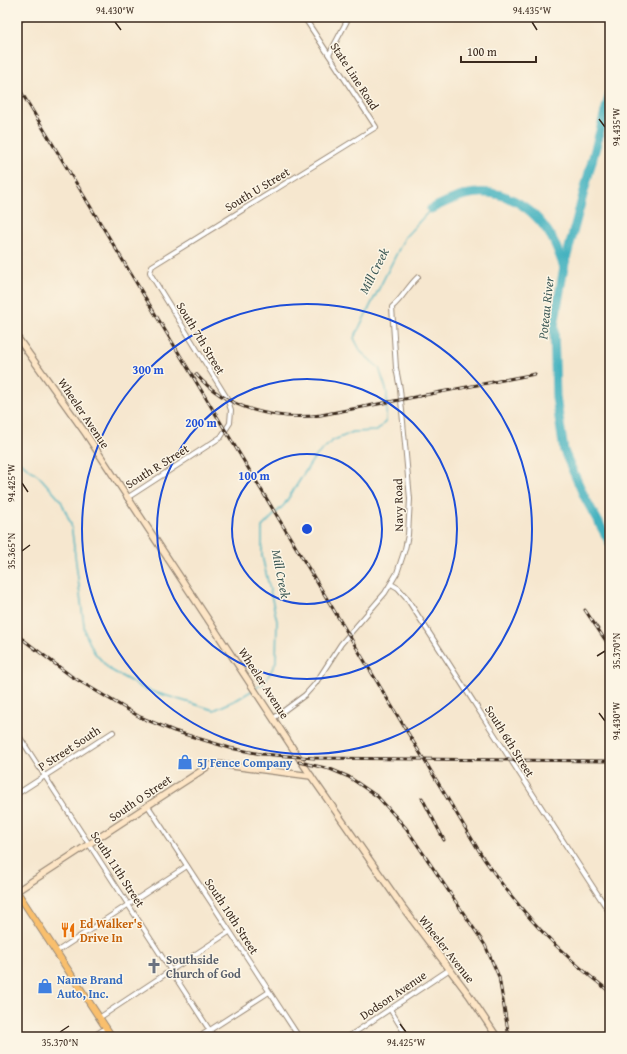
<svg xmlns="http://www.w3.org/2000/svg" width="627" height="1054" font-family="'Gentium Book Plus',serif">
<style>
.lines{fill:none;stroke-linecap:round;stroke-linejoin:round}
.stream{stroke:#44b2c0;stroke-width:1.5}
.river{stroke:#44b2c0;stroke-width:9}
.street-casing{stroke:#988876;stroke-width:6}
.secondary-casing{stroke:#988876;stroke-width:8}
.primary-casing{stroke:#988876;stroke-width:8}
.street{stroke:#fff;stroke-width:4}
.secondary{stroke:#fde5c5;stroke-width:5.5}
.primary{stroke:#f9bf6d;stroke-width:6}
.rail-casing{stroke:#3b2a1e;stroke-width:3}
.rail{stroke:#fcf5e5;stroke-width:1.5;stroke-dasharray:4.5;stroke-linecap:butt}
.ticks{fill:none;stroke:#3b2a1e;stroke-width:1.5}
.ring{fill:none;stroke:#1d4ed8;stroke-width:2}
.labels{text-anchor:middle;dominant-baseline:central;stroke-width:3;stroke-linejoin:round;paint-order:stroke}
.street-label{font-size:12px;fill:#3b2a1e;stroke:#fcf5e5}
.shop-label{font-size:12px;font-weight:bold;fill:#366cbe;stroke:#fcf5e5;text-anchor:start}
.food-label{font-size:12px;font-weight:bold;fill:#c56008;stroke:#fcf5e5;text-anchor:start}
.worship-label{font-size:12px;font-weight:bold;fill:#5b616d;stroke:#fcf5e5;text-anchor:start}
.water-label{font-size:13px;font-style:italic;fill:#3e5a57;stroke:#fcf5e5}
.centre{fill:#1d4ed8;stroke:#fcf5e5;stroke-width:2}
.ring-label{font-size:12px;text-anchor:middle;font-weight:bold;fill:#1d4ed8;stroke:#fcf5e5;stroke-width:3;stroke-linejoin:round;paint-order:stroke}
.neatline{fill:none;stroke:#3b2a1e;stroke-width:1.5}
.ticks-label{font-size:10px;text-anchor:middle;fill:#3b2a1e}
</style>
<rect width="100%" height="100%" fill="#fcf5e5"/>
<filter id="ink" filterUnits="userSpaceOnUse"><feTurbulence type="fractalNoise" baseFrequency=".025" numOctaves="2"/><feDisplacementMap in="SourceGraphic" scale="8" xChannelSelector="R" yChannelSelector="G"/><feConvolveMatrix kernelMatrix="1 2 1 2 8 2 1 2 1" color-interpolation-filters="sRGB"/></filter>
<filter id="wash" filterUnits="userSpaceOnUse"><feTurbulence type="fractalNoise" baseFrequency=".012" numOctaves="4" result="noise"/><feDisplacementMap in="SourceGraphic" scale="16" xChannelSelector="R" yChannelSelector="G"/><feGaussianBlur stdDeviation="0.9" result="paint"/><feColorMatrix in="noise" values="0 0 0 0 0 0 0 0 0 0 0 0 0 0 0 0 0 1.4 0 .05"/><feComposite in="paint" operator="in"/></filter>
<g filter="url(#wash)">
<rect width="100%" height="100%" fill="#f6e7cf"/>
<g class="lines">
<g class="stream">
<path d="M17,460L39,476L61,501L71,524L85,633L94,652L109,669L144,689L214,710L238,699L253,690"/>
<path d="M256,688L265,682L276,662L277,621L262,556V527L284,505L314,458L332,441L353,432L377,431L386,421L387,392L379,368L361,352L354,338L405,237L431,209"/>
</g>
<g class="river">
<path d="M610,93L564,267L554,326L556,397L564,451L584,496L610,543"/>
<path d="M431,209C441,204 452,199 462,196C500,184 533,206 552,238C557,247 560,257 564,267"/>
</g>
</g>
</g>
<g filter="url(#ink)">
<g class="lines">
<defs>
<g id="street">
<path d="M329,55L349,17"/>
<path d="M127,498L221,437L230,423L231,410L227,398L151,275L150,272L152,266L376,127L304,17"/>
<path d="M391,584L398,588L406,597C474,702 541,808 610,913"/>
<path d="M274,718L305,695L315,684L341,644L385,593L397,573L405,549L408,535L410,499L400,389L396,368L392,307C402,299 408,286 418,277"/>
<path d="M17,733L214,1037"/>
<path d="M17,794L113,732"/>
<path d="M148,806L299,1037"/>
<path d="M56,952L187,866"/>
<path d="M390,1009L407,1037"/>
<path d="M99,1018L229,932"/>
<path d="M92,1037L106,1028"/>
<path d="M199,1037L269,992"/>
<path d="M348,1037L450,969"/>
</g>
<g id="secondary">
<path d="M17,21L23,17"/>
<path d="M17,337L86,434L311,776L404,909L469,995L497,1037"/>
<path d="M17,891L210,765L217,764L311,776"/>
</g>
<path id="primary" d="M17,892L112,1037"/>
</defs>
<use href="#street" class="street-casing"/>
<use href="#secondary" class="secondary-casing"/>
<use href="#primary" class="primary-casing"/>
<use href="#street" class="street"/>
<use href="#secondary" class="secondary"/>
<use href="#primary" class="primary"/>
<defs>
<g id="rail">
<path d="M17,85L484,859C521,913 558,952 610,992"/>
<path d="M196,374C226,409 276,421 321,415L535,374"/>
<path d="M585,610L610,647"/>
<path d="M17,635L71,676L140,717L174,731L230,748L261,754L314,758L610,761"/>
<path d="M299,762L330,769L349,777L378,797L406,828L485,945L499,977L509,1037"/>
<path d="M422,798L444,840"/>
</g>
</defs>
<use href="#rail" class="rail-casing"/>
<use href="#rail" class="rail"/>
</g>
</g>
<path class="ticks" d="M115,22L121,30M532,22L537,30M599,119L605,127M22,483L28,492M22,551L30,545M597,656L605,651M599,713L605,721M400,1024L406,1032M60,1032L69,1026"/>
<g class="ring">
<circle cx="307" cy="529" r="75"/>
<circle cx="307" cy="529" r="150"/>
<circle cx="307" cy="529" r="225"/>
</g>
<defs>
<symbol id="shop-bare" viewBox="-9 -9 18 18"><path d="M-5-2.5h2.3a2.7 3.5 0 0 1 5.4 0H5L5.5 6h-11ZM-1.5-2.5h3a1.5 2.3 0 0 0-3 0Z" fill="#3f7fe0" stroke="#fcf5e5" stroke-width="2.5" paint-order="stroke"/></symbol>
<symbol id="restaurant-bare" viewBox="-9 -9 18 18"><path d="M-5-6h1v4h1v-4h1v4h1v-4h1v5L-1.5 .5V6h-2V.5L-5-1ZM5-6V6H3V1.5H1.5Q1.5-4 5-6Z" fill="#e8710a" stroke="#fcf5e5" stroke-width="2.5" paint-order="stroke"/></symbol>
<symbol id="church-bare" viewBox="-9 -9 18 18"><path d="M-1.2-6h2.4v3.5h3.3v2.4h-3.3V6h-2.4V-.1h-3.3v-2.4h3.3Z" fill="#6b7280" stroke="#fcf5e5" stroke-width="2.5" paint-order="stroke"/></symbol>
</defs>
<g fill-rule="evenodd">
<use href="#shop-bare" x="174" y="751" width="22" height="22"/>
<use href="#restaurant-bare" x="57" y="919" width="22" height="22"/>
<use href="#church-bare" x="143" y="955" width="22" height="22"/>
<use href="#shop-bare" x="34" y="975" width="22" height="22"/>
</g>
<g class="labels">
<g class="street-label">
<text transform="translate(355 76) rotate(57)">State Line Road</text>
<text transform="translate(257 189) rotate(-31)">South U Street</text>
<text transform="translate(201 338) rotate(59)">South 7th Street</text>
<text transform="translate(84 413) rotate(56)">Wheeler Avenue</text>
<text transform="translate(157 466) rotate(-32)">South R Street</text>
<text transform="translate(398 505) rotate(-91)">Navy Road</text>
<text transform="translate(264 683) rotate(57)">Wheeler Avenue</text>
<text transform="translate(510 741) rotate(58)">South 6th Street</text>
<text transform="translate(69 748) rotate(-33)">P Street South</text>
<text transform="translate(140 798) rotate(-34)">South O Street</text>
<text transform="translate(118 869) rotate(57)">South 11th Street</text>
<text transform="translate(232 916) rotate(57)">South 10th Street</text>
<text transform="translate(447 949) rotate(52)">Wheeler Avenue</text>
<text transform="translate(393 995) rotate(-34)">Dodson Avenue</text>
</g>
<g class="shop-label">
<text x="197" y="762">5J Fence Company</text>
<text x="57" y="979">Name Brand<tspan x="57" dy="14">Auto, Inc.</tspan></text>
</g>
<g class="food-label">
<text x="80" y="923">Ed Walker's<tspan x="80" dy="14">Drive In</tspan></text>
</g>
<g class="worship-label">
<text x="166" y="959">Southside<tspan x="166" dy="14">Church of God</tspan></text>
</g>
<g class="water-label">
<text transform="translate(374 271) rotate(-63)">Mill Creek</text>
<text transform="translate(546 308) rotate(-84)">Poteau River</text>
<text transform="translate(281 574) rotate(79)">Mill Creek</text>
</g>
</g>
<circle cx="307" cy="529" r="6" class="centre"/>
<g class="ring-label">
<text x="148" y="374">300 m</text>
<text x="201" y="427">200 m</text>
<text x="254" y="480">100 m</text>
</g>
<rect width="627" height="1054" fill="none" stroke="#fcf5e5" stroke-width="44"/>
<path d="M461 56v6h75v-6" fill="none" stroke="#3b2a1e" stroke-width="2"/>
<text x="467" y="56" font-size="12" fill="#3b2a1e" stroke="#fcf5e5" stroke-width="3" paint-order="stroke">100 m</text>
<rect x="22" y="22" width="583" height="1010" class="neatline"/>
<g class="ticks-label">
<text x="115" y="14">94.430°W</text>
<text x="532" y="14">94.435°W</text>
<text transform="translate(616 127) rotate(-90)" y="4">94.435°W</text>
<text transform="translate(11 483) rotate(-90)" y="4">94.425°W</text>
<text transform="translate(11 551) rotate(-90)" y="4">35.365°N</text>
<text transform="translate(616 651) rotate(-90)" y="4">35.370°N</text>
<text transform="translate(616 721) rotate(-90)" y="4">94.430°W</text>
<text x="60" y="1046">35.370°N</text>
<text x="406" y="1046">94.425°W</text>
</g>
</svg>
